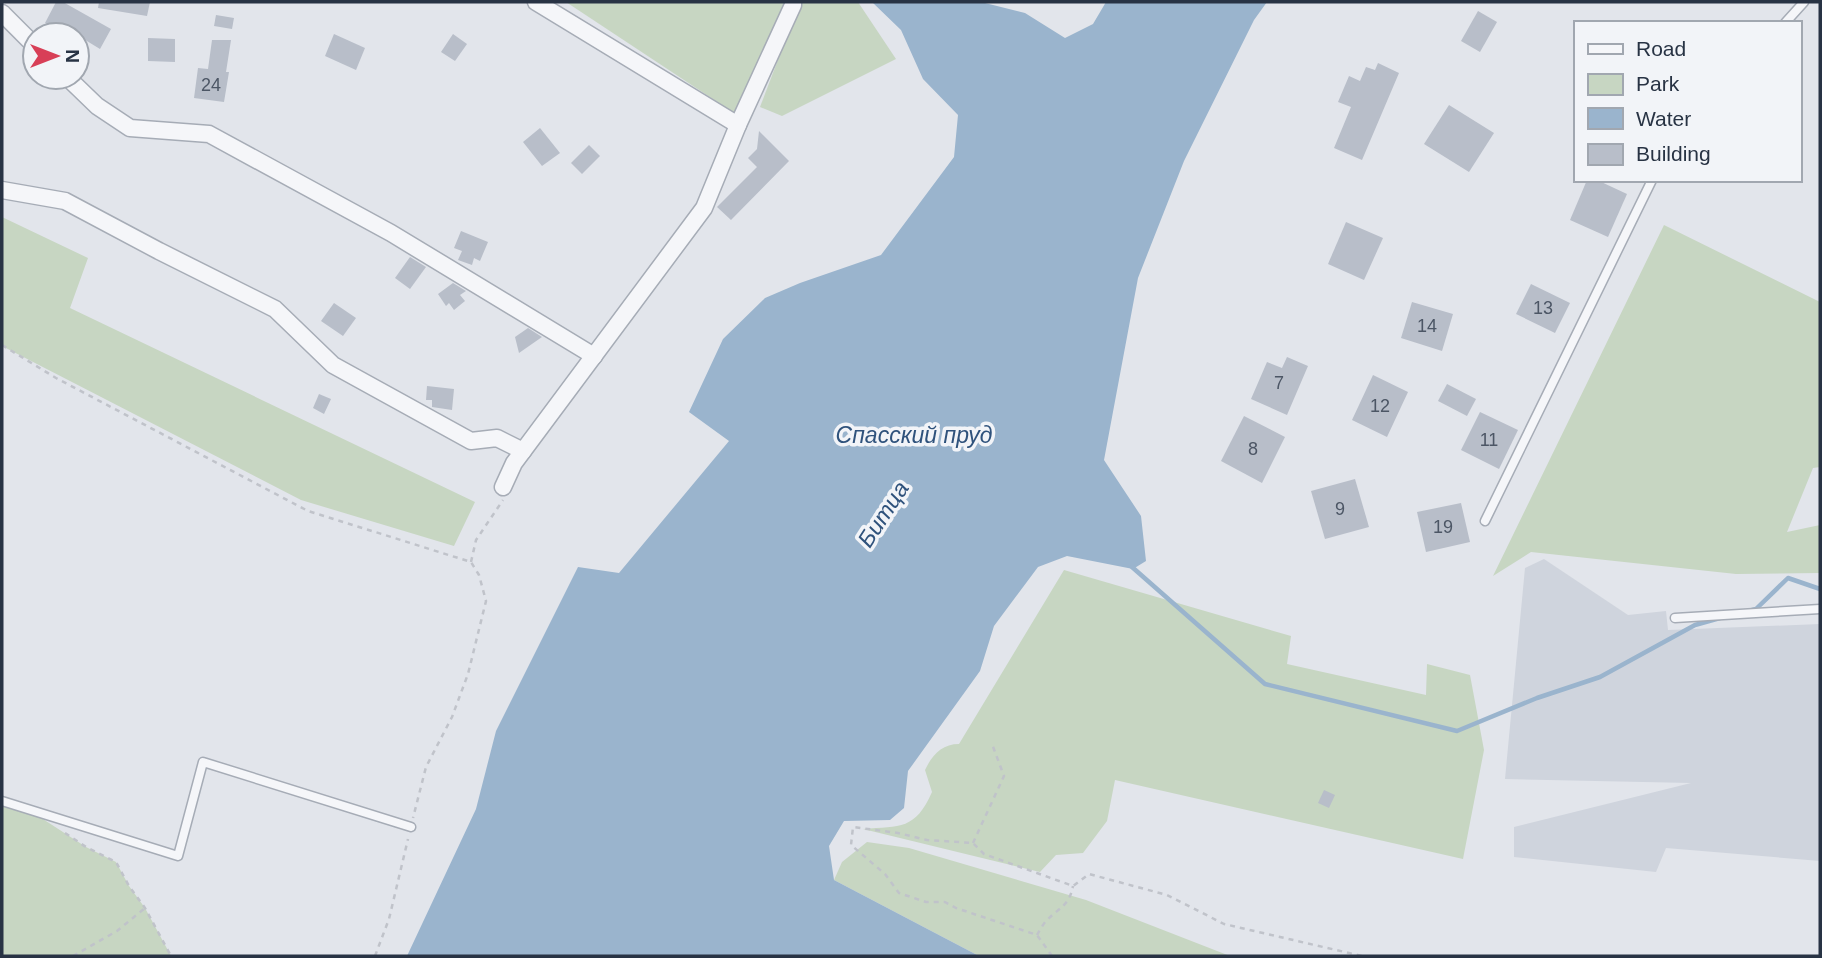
<svg xmlns="http://www.w3.org/2000/svg" width="1822" height="958" font-family="Helvetica,sans-serif">
<style>
.built{fill:#cfd4dd}
.green{fill:#c7d6c2}
.water{fill:#9ab4cd}
.lines{fill:none;stroke-linecap:round;stroke-linejoin:round}
.stream{stroke:#9ab4cd;stroke-width:4.5}
.building{fill:#b8bec9}
.lane-casing{stroke:#a6acb6;stroke-width:11}
.street-casing{stroke:#a6acb6;stroke-width:19}
.path{stroke:#c0c3ca;stroke-width:2.5;stroke-dasharray:5 5;stroke-linecap:butt}
.lane{stroke:#f5f6f9;stroke-width:8}
.street{stroke:#f5f6f9;stroke-width:16}
.labels{text-anchor:middle;dominant-baseline:central;stroke-width:7;stroke-linejoin:round;paint-order:stroke}
.number-label{font-size:18px;fill:#4c5665}
.water-label{font-size:23px;font-style:italic;fill:#2f527c;stroke:#f2f4f8}
</style>
<rect width="100%" height="100%" fill="#e2e5eb"/>
<path class="built" d="M1544,559L1628,615L1666,611L1668,630L1820,624V861L1666,848L1656,872L1514,857V827L1691,783L1505,779L1525,568Z"/>
<g class="green">
<path d="M566,2H789L746,121Z"/>
<path d="M800,2H858L896,59L782,116L760,107Z"/>
<path d="M2,217L88,258L70,308L475,502L454,546L301,500L2,346Z"/>
<path d="M1664,225L1820,302V467L1813,468L1787,532L1820,525V573L1736,574L1531,552L1493,576Z"/>
<path d="M1064,570L1291,636L1287,664L1426,695L1427,664L1470,675L1484,750L1463,859L1115,780L1107,821L1083,853L1056,855L1040,872L863,829C901,826 915,830 932,792L925,770C932,755 942,744 959,744Z"/>
<path d="M2,796L29,810L86,847L116,862L129,886L145,908L171,956H2Z"/>
<path d="M867,842L909,848L1086,900L1230,956H979L834,880L842,862Z"/>
</g>
<path class="water" d="M872,2H981L1025,13L1065,38L1093,24L1106,2H1267L1254,20L1184,161L1138,278L1104,460L1141,516L1146,561L1133,569L1067,556L1038,567L994,626L980,671L908,771L904,808L890,820L844,821L829,846L834,880L979,956H407L476,809L496,731L578,567L619,573L729,441L689,412L723,339L765,298L800,283L881,255L954,157L958,115L923,79L901,30Z"/>
<g class="lines">
<g class="stream">
<path d="M1132,567L1265,684L1457,731L1537,698L1600,677L1695,625L1720,618"/>
<path d="M1752,610L1756,609L1788,578L1820,589"/>
</g>
</g>
<g class="building">
<path d="M56,2H63L111,29L100,49L77,35L68,31L67,34L45,23Z"/>
<path d="M99,2H150L147,16L98,8Z"/>
<path d="M1478,11L1497,22L1480,52L1461,41Z"/>
<path d="M216,15L234,18L232,29L214,26Z"/>
<path d="M334,34L365,48L356,70L325,56Z"/>
<path d="M453,34L467,44L455,61L441,52Z"/>
<path d="M148,38L175,39V62L148,61Z"/>
<path d="M212,40H231L226,72H229L224,102L194,98L198,68L208,69Z"/>
<path d="M1378,63L1399,73L1362,160L1334,148L1351,107L1338,102L1349,76L1360,81L1366,67L1375,70Z"/>
<path d="M1449,105L1494,133L1469,172L1424,144Z"/>
<path d="M540,128L560,153L542,166L523,142Z"/>
<path d="M759,131L789,161L731,220L717,207L757,167L748,158L757,149Z"/>
<path d="M589,145L600,156L582,174L571,163Z"/>
<path d="M1587,180H1597L1627,194L1608,237L1570,220Z"/>
<path d="M1346,222L1383,238L1364,280L1328,264Z"/>
<path d="M461,231L488,242L480,261L474,258L472,265L458,260L462,251L454,248Z"/>
<path d="M410,257L426,267L410,289L395,278Z"/>
<path d="M453,283L466,291L460,295L465,301L454,310L449,303L446,306L438,294Z"/>
<path d="M1531,284L1570,303L1555,333L1516,314Z"/>
<path d="M1412,302L1453,314L1442,351L1401,338Z"/>
<path d="M334,303L356,318L343,336L321,321Z"/>
<path d="M528,328L542,337L519,353L515,337Z"/>
<path d="M1287,357L1308,366L1287,415L1251,399L1267,362L1282,368Z"/>
<path d="M1373,375L1408,392L1387,437L1352,420Z"/>
<path d="M1447,384L1476,399L1467,416L1438,401Z"/>
<path d="M427,386L454,389L452,410L432,407V400H426Z"/>
<path d="M319,394L331,399L324,414L313,408Z"/>
<path d="M1480,412L1518,430L1499,469L1461,450Z"/>
<path d="M1244,416L1285,437L1262,483L1221,461Z"/>
<path d="M1355,479L1369,527L1325,539L1311,491Z"/>
<path d="M1461,503L1470,542L1426,552L1417,512Z"/>
<path d="M1324,790L1335,795L1329,808L1318,803Z"/>
</g>
<g class="lines">
<defs>
<g id="lane">
<path d="M1785,23L1804,2"/>
<path d="M1485,521L1652,180"/>
<path d="M1675,618L1820,609"/>
<path d="M2,801L178,856L203,762L411,827"/>
</g>
<g id="street">
<path d="M536,2L738,125"/>
<path d="M2,13L35,46"/>
<path d="M67,77L97,106L130,128L209,134L391,233L594,356"/>
<path d="M2,190L65,201L159,251L275,309L333,365L471,441L497,438L523,451"/>
<path d="M503,487L514,463L704,208L738,125L793,5V2"/>
</g>
</defs>
<use href="#lane" class="lane-casing"/>
<use href="#street" class="street-casing"/>
<g class="path">
<path d="M2,345L56,378L308,511L471,562L479,575L486,601L468,674L452,717L426,767L413,818"/>
<path d="M471,562L476,540L503,500"/>
<path d="M65,833L86,847L116,862L129,886L145,908L171,956"/>
<path d="M973,843L1004,776L992,744"/>
<path d="M1037,935C1040,930 1043,924 1047,920C1060,907 1069,906 1073,886"/>
<path d="M73,956L117,931L145,908"/>
<path d="M375,956L389,919L408,839"/>
<path d="M1052,956L1037,935L956,908L945,902H926L899,893L885,874L851,845L853,827L898,833L927,840L973,843L984,854L1073,886L1089,874L1167,895L1224,924L1362,956"/>
</g>
<use href="#lane" class="lane"/>
<use href="#street" class="street"/>
</g>
<g class="labels">
<g class="number-label">
<text x="211" y="85">24</text>
<text x="1543" y="308">13</text>
<text x="1427" y="326">14</text>
<text x="1279" y="383">7</text>
<text x="1380" y="406">12</text>
<text x="1489" y="440">11</text>
<text x="1253" y="449">8</text>
<text x="1340" y="509">9</text>
<text x="1443" y="527">19</text>
</g>
<g class="water-label">
<text x="914" y="435">Спасский пруд</text>
<text transform="translate(883 514) rotate(-57)">Битца</text>
</g>
</g>
<rect width="1822" height="958" fill="none" stroke="#283344" stroke-width="7"/>
<rect x="1574" y="21" width="228" height="161" fill="#f2f4f8" stroke="#a1a7b0" stroke-width="2"/>
<rect x="1588" y="44" width="35" height="10" fill="#f5f6f9" stroke="#a1a7b0" stroke-width="2"/>
<text x="1636" y="56" font-size="21" fill="#283344">Road</text>
<rect x="1588" y="74" width="35" height="21" fill="#c7d6c2" stroke="#a1a7b0" stroke-width="2"/>
<text x="1636" y="91" font-size="21" fill="#283344">Park</text>
<rect x="1588" y="108" width="35" height="21" fill="#9ab4cd" stroke="#a1a7b0" stroke-width="2"/>
<text x="1636" y="126" font-size="21" fill="#283344">Water</text>
<rect x="1588" y="144" width="35" height="21" fill="#b8bec9" stroke="#a1a7b0" stroke-width="2"/>
<text x="1636" y="161" font-size="21" fill="#283344">Building</text>
<g transform="translate(56 56) rotate(90)"><circle r="33" fill="#f2f4f8" stroke="#a1a7b0" stroke-width="2"/>
<path d="M0-5L12 26L0 18L-12 26Z" fill="#d83f57"/>
<text y="-10" font-size="19" font-weight="bold" text-anchor="middle" fill="#283344">N</text>
</g>
</svg>
